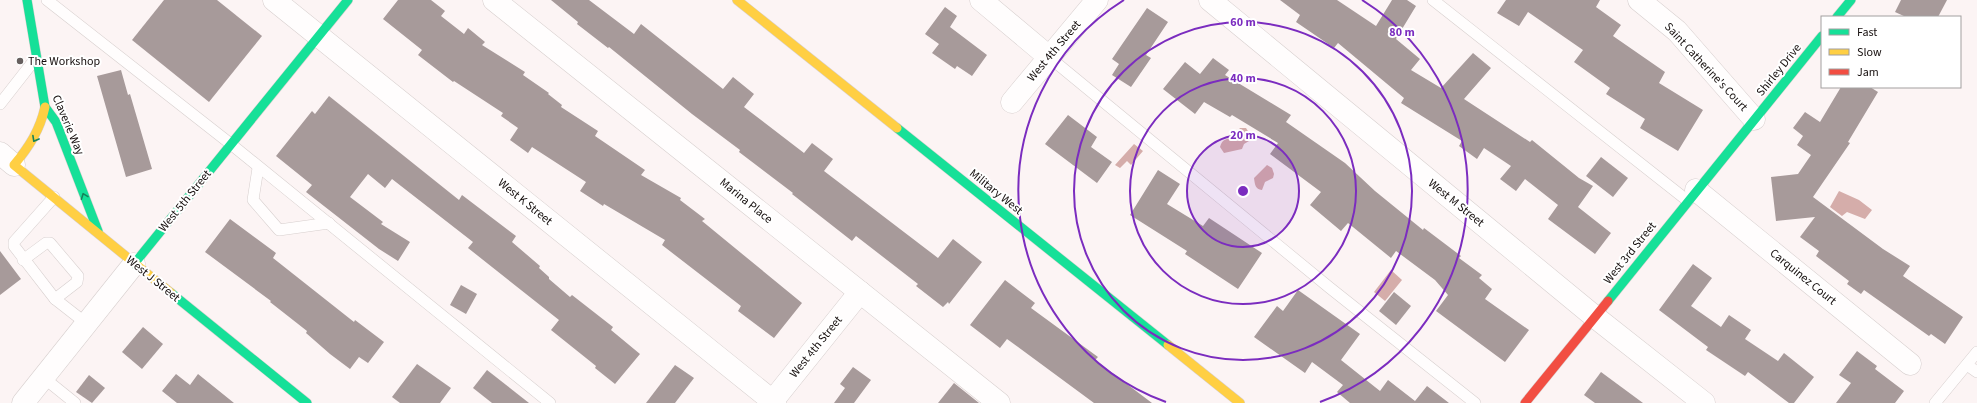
<svg xmlns="http://www.w3.org/2000/svg" width="1977" height="403" font-family="'Source Sans 3',sans-serif">
<style>
.water{fill:#d5adaa}
.building{fill:#a79a9a}
.lines{fill:none;stroke-linecap:round;stroke-linejoin:round}
.lane-casing{stroke:#d7cfce;stroke-width:12}
.street-casing{stroke:#d7cfce;stroke-width:23}
.fast-casing{stroke:#d7cfce;stroke-width:10}
.slow-casing{stroke:#d7cfce;stroke-width:10}
.jam-casing{stroke:#d7cfce;stroke-width:10}
.lane{stroke:#fffdfd;stroke-width:11}
.street{stroke:#fffdfd;stroke-width:22}
.fast{stroke:#16e098;stroke-width:9}
.slow{stroke:#ffcf43;stroke-width:9}
.jam{stroke:#f24e42;stroke-width:9}
.oneway{stroke:#16825a}
.ring{fill:none;stroke:#7b2cbf;stroke-width:2}
.poi-dot{fill:#665f5e;stroke:#fff;stroke-width:1.5}
.labels{text-anchor:middle;dominant-baseline:central;stroke-width:4;stroke-linejoin:round;paint-order:stroke}
.street-label{font-size:12px;fill:#160f0e;stroke:#fff}
.poi-label{font-size:12px;fill:#160f0e;stroke:#fff;text-anchor:start}
.centre{fill:#7b2cbf;stroke:#fff;stroke-width:2}
.ring-label{font-size:12px;text-anchor:middle;font-weight:bold;fill:#7b2cbf;stroke:#fff;stroke-width:4;stroke-linejoin:round;paint-order:stroke}
</style>
<rect width="100%" height="100%" fill="#fcf4f4"/>
<g class="water">
<path d="M1240,128H1246L1251,136L1249,141L1244,144L1242,149L1224,153L1220,147C1222,140 1225,139 1232,138Z"/>
<path d="M1134,144L1143,151L1131,165L1127,161L1120,168L1115,165Z"/>
<path d="M1267,165L1272,168L1274,174L1273,178L1265,182L1262,190C1255,189 1255,185 1254,178Z"/>
<path d="M1839,191L1859,200L1872,210L1865,219L1847,212L1842,216L1830,207Z"/>
<path d="M1391,270L1402,280L1385,301L1374,292Z"/>
</g>
<g class="building">
<path d="M164,0H217L262,36L209,102L132,40Z"/>
<path d="M398,0H431L445,11L441,16L464,34L468,28L485,42L482,45L525,72L523,75L549,93L548,94L562,105L561,107L598,131L595,136L645,170L641,175L681,198L680,200L705,219L702,221L802,303L774,338L738,311L741,306L662,245L665,240L604,204L603,206L580,191L586,182L532,147L528,153L510,140L518,128L501,116L503,113L454,81L453,82L418,55L422,50L383,19Z"/>
<path d="M551,0H589L634,34L641,24L723,89L733,77L754,94L744,107L804,153L812,143L833,159L824,171L938,258L953,239L982,262L949,304L948,302L943,307L916,286L918,284L856,236L852,241L792,194L793,193L739,152L740,150L692,114L609,47L608,48L577,24L578,22Z"/>
<path d="M1280,0H1337L1376,26L1392,0H1407L1416,6L1396,39L1420,59L1411,70L1441,88L1473,53L1491,68L1464,99L1530,142L1532,140L1579,178L1593,186L1578,207L1611,233L1595,254L1548,219L1558,205L1525,179L1516,191L1500,179L1511,166L1484,148L1477,159L1459,146L1462,141L1401,103L1404,98L1338,43L1334,48L1296,22L1300,15Z"/>
<path d="M1506,0H1600L1596,7L1621,25L1613,36L1665,72L1659,83L1703,110L1678,151L1640,128L1645,119L1606,94L1610,88L1574,62L1583,50L1528,12L1519,26L1497,13Z"/>
<path d="M1901,0H1947L1938,17H1906L1895,12Z"/>
<path d="M945,7L957,16L950,27L987,55L972,76L957,66L955,69L932,53L939,44L925,34Z"/>
<path d="M1147,8L1168,22L1146,55L1151,58L1131,87L1112,75L1119,64L1112,59Z"/>
<path d="M1213,58L1229,70L1225,75L1291,115L1286,122L1345,163L1375,191L1423,230L1424,228L1461,256L1459,258L1482,275L1479,278L1492,289L1485,299L1529,330L1505,362L1436,311L1448,295L1435,280L1396,251L1391,258L1348,223L1341,231L1310,205L1321,192L1270,154L1278,143L1232,115L1230,117L1204,102L1195,114L1163,89L1185,62L1200,74Z"/>
<path d="M121,70L128,95L130,94L152,169L126,177L97,76Z"/>
<path d="M1841,87H1870L1878,92L1848,142L1850,143L1813,197L1883,249L1910,266L1903,276L1963,317L1945,344L1931,334L1929,336L1864,290L1861,294L1847,284L1849,281L1816,256L1819,251L1800,237L1815,217L1776,221L1771,177L1798,174L1811,155L1797,145L1803,136L1793,128L1805,112L1820,122Z"/>
<path d="M329,96L459,200L462,195L516,236L512,242L540,266L539,268L549,277V279L570,297L572,295L613,327L611,330L640,354L615,384L595,368L596,366L551,330L559,320L468,248L473,242L392,179L385,188L368,174L350,197L383,222L381,224L410,242L398,261L379,249L306,192L312,185L276,156L312,111L315,114Z"/>
<path d="M1068,115L1097,137L1091,147L1112,162L1097,183L1045,144Z"/>
<path d="M1601,157L1628,178L1613,197L1586,176Z"/>
<path d="M1158,170L1180,184L1167,204L1203,226L1209,218L1262,253L1238,289L1185,254L1187,251L1130,215Z"/>
<path d="M230,219L276,253L273,258L354,322L355,320L384,342L368,363L359,357L350,369L330,354L306,333L307,331L270,302L271,301L205,252Z"/>
<path d="M0,251L21,279L0,295Z"/>
<path d="M1693,264L1712,278L1691,306L1721,327L1729,315L1751,330L1745,339L1778,361L1784,353L1814,377L1794,403H1789L1748,372L1745,376L1706,350L1708,347L1659,310Z"/>
<path d="M1005,280L1035,303L1031,308L1098,357L1095,360L1152,403H1094L1007,339L1000,348L970,325Z"/>
<path d="M461,285L477,294L466,314L450,305Z"/>
<path d="M1298,290L1360,334L1341,360L1380,391L1388,380L1415,401L1427,386L1449,403H1350L1337,392L1343,385L1312,362L1305,373L1254,337L1277,306L1283,311Z"/>
<path d="M1394,292L1411,306L1396,325L1379,311Z"/>
<path d="M143,327L163,344L142,369L122,352Z"/>
<path d="M1857,351L1877,366L1875,369L1904,391L1895,403H1836L1851,383L1839,375Z"/>
<path d="M417,364L451,388L440,403H400L392,397Z"/>
<path d="M675,365L694,378L675,403H646Z"/>
<path d="M853,367L871,380L854,403H834L845,388L840,384Z"/>
<path d="M487,370L529,403H492L473,388Z"/>
<path d="M1601,372L1643,403H1595L1584,395Z"/>
<path d="M176,374L190,385L198,374L234,403H177L162,391Z"/>
<path d="M89,375L105,388L92,403L76,392Z"/>
<path d="M954,383L979,403H938Z"/>
</g>
<g class="lines">
<defs>
<g id="lane">
<path d="M47,0L232,145L550,403"/>
<path d="M1433,0L1688,201"/>
<path d="M1049,57L1330,288L1475,403"/>
<path d="M0,104L36,58"/>
<path d="M258,168L253,200L279,230L329,223"/>
<path d="M54,197L14,242V246L55,299L87,324"/>
<path d="M23,260L46,243H50L78,276L77,282L55,299"/>
<path d="M1967,365L1977,372"/>
<path d="M44,378L75,403"/>
<path d="M1935,403L1977,352"/>
</g>
<g id="street">
<path d="M274,0L775,403"/>
<path d="M494,0L999,403"/>
<path d="M981,0L1049,57"/>
<path d="M1210,0L1595,317L1704,403"/>
<path d="M1639,0L1677,31L1754,119"/>
<path d="M1012,102L1097,0"/>
<path d="M0,153L14,165"/>
<path d="M1696,190L1910,364"/>
<path d="M23,403L134,264"/>
<path d="M771,403L860,292"/>
</g>
<g id="fast">
<path d="M27,0L45,107L56,122L98,231"/>
<path d="M1837,17L1851,0"/>
<path d="M897,128L1168,345"/>
<path d="M134,264L348,0"/>
<path d="M171,293L307,403"/>
<path d="M1608,301L1822,36"/>
</g>
<g id="slow">
<path d="M737,0L897,128"/>
<path d="M45,107C40,130 29,147 14,165L171,293"/>
<path d="M1168,345L1240,403"/>
</g>
<path id="jam" d="M1525,403L1608,301"/>
</defs>
<use href="#lane" class="lane-casing"/>
<use href="#street" class="street-casing"/>
<use href="#fast" class="fast-casing"/>
<use href="#slow" class="slow-casing"/>
<use href="#jam" class="jam-casing"/>
<use href="#lane" class="lane"/>
<use href="#street" class="street"/>
<use href="#fast" class="fast"/>
<use href="#slow" class="slow"/>
<use href="#jam" class="jam"/>
</g>
<defs><path id="oneway-chevron" d="M-2-3.5L2.5 0L-2 3.5" fill="none" stroke-width="1.6" stroke-linecap="round" stroke-linejoin="round"/></defs>
<g class="oneway">
<use href="#oneway-chevron" transform="translate(35 139) rotate(119)"/>
<use href="#oneway-chevron" transform="translate(84 196) rotate(-111)"/>
</g>
<circle cx="1243" cy="191" r="56" fill="#7b2cbf" fill-opacity=".12"/>
<g class="ring">
<circle cx="1243" cy="191" r="56"/>
<circle cx="1243" cy="191" r="113"/>
<circle cx="1243" cy="191" r="169"/>
<path d="M1166 402A225 225 0 0 1 1124 0M1362 0A225 225 0 0 1 1320 402"/>
</g>
<circle class="poi-dot" cx="20" cy="61" r="4"/>
<g class="labels">
<g class="street-label">
<text transform="translate(1054 51) rotate(-50)">West 4th Street</text>
<text transform="translate(1706 67) rotate(47)">Saint Catherine's Court</text>
<text transform="translate(1779 70) rotate(-51)">Shirley Drive</text>
<text transform="translate(68 125) rotate(67)">Claverie Way</text>
<text transform="translate(996 192) rotate(39)">Military West</text>
<text transform="translate(185 201) rotate(-51)">West 5th Street</text>
<text transform="translate(746 201) rotate(39)">Marina Place</text>
<text transform="translate(525 202) rotate(39)">West K Street</text>
<text transform="translate(1456 203) rotate(39)">West M Street</text>
<text transform="translate(1630 253) rotate(-51)">West 3rd Street</text>
<text transform="translate(1803 277) rotate(39)">Carquinez Court</text>
<text transform="translate(153 279) rotate(39)">West J Street</text>
<text transform="translate(816 347) rotate(-51)">West 4th Street</text>
</g>
<g class="poi-label">
<text x="28" y="61">The Workshop</text>
</g>
</g>
<circle cx="1243" cy="191" r="6" class="centre"/>
<g class="ring-label">
<text x="1243" y="26">60 m</text>
<text x="1402" y="36">80 m</text>
<text x="1243" y="82">40 m</text>
<text x="1243" y="139">20 m</text>
</g>
<rect x="1821" y="16" width="140" height="72" fill="#ffffff" stroke="#a29f9f"/>
<rect x="1829" y="29" width="20" height="6" fill="#16e098" stroke="#a29f9f"/>
<text x="1857" y="36" font-size="12" fill="#160f0e">Fast</text>
<rect x="1829" y="49" width="20" height="6" fill="#ffcf43" stroke="#a29f9f"/>
<text x="1857" y="56" font-size="12" fill="#160f0e">Slow</text>
<rect x="1829" y="69" width="20" height="6" fill="#f24e42" stroke="#a29f9f"/>
<text x="1857" y="76" font-size="12" fill="#160f0e">Jam</text>
</svg>
